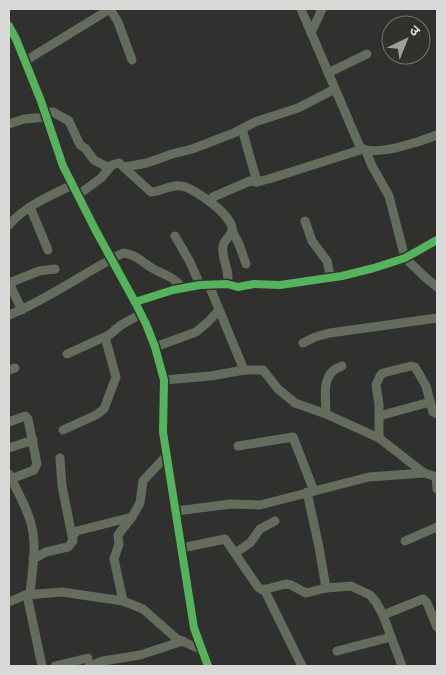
<svg xmlns="http://www.w3.org/2000/svg" width="446" height="675" font-family="Ubuntu,'Noto Sans Devanagari',sans-serif">
<style>
.lines{fill:none;stroke-linecap:round;stroke-linejoin:round}
.minor{stroke:#646c5e;stroke-width:9}
.cycleway-casing{stroke:#31312d;stroke-width:11}
.cycleway{stroke:#56b35d;stroke-width:8}
</style>
<rect width="100%" height="100%" fill="#30302e"/>
<g class="lines">
<g class="minor">
<path d="M110,9L118,22L132,60"/>
<path d="M301,9L360,147C373,158 422,141 437,135"/>
<path d="M9,26L16,39L41,101L63,166L96,231L135,302L146,324L155,347L164,380L163,432L194,628L208,666"/>
<path d="M311,33L322,9"/>
<path d="M25,61L110,9"/>
<path d="M328,73L367,54"/>
<path d="M45,113L53,112L69,121L80,145L85,148L94,160L109,168"/>
<path d="M9,124L24,119L47,117"/>
<path d="M242,129L257,182"/>
<path d="M366,151L372,166L389,196L405,258L426,278L437,287"/>
<path d="M125,167L147,163L172,154L192,149L234,133L255,122L298,108L335,89"/>
<path d="M78,195L101,178L112,165L119,163L151,192C161,192 171,184 181,186C193,187 234,216 232,230C231,236 224,240 223,246C221,260 231,271 227,284"/>
<path d="M209,201L213,197L250,181L257,182L269,179L363,149"/>
<path d="M30,207L48,250"/>
<path d="M305,221L312,241L327,261L331,278"/>
<path d="M9,225C25,206 50,196 72,185"/>
<path d="M232,231L239,244L246,264"/>
<path d="M175,236L190,262L200,285"/>
<path d="M9,283L39,271L55,269"/>
<path d="M9,283L22,310"/>
<path d="M209,285L244,370"/>
<path d="M135,302L173,290L200,285L227,284L238,287L254,284L280,285L342,276L374,268L405,258L437,240"/>
<path d="M9,315C49,299 85,272 123,253C135,254 142,262 152,268C162,274 175,277 182,288"/>
<path d="M303,343L315,337L330,333L437,318"/>
<path d="M155,347L196,332L208,322L219,310"/>
<path d="M67,354L109,335L121,325L141,314"/>
<path d="M9,370L15,368"/>
<path d="M164,380L211,376L244,370H263L278,389L295,403L326,414L379,438L424,473L437,477"/>
<path d="M326,414C326,396 320,373 342,366"/>
<path d="M379,416L430,402"/>
<path d="M9,422L25,416L28,419L37,464L34,470L11,479"/>
<path d="M63,430L96,415L104,409L116,377L105,337"/>
<path d="M379,438V404L376,385L380,376L383,373L411,366L415,367L426,386L433,412L437,414"/>
<path d="M238,446L293,437L314,491"/>
<path d="M9,448L33,440"/>
<path d="M9,474C16,489 25,504 30,520C38,544 32,570 30,595"/>
<path d="M436,477L437,489"/>
<path d="M307,492L319,547L326,588L351,586L370,595L376,602L383,615L402,666"/>
<path d="M176,511L231,504L260,505L369,477L424,473"/>
<path d="M73,535L77,531L132,517"/>
<path d="M405,541L437,527"/>
<path d="M182,548L225,539L258,587L262,590L286,584L291,585L306,593L326,588"/>
<path d="M235,553L250,543L260,529L275,521"/>
<path d="M33,559L46,552L68,547L73,541L62,486L60,458"/>
<path d="M264,589L302,666"/>
<path d="M27,595L42,666"/>
<path d="M123,601L114,559L119,544L118,535L132,517L140,503L143,481L167,455"/>
<path d="M9,602L25,595L62,592L123,601L143,609L177,639L202,650"/>
<path d="M383,615L423,599L427,603L437,627"/>
<path d="M337,651L391,637"/>
<path d="M55,666L88,658"/>
<path d="M89,666L103,661L140,655L183,641"/>
</g>
<defs>
<g id="cycleway">
<path d="M9,26L16,39L41,101L63,166L96,231L135,302L146,324L155,347L164,380L163,432L194,628L208,666"/>
<path d="M135,302L173,290L200,285L227,284L238,287L254,284L280,285L342,276L374,268L405,258L437,240"/>
</g>
</defs>
<use href="#cycleway" class="cycleway-casing"/>
<use href="#cycleway" class="cycleway"/>
</g>
<rect width="446" height="675" fill="none" stroke="#d9d9d7" stroke-width="20"/>
<g transform="translate(406 40) rotate(43)"><circle r="24" fill="#31312d" stroke="#747471"/>
<path d="M0-4L9 19L0 12L-9 19Z" fill="#9e9e9c"/>
<text y="-8" font-size="14" font-weight="bold" text-anchor="middle" fill="#d9d9d7">उ</text>
</g>
</svg>
